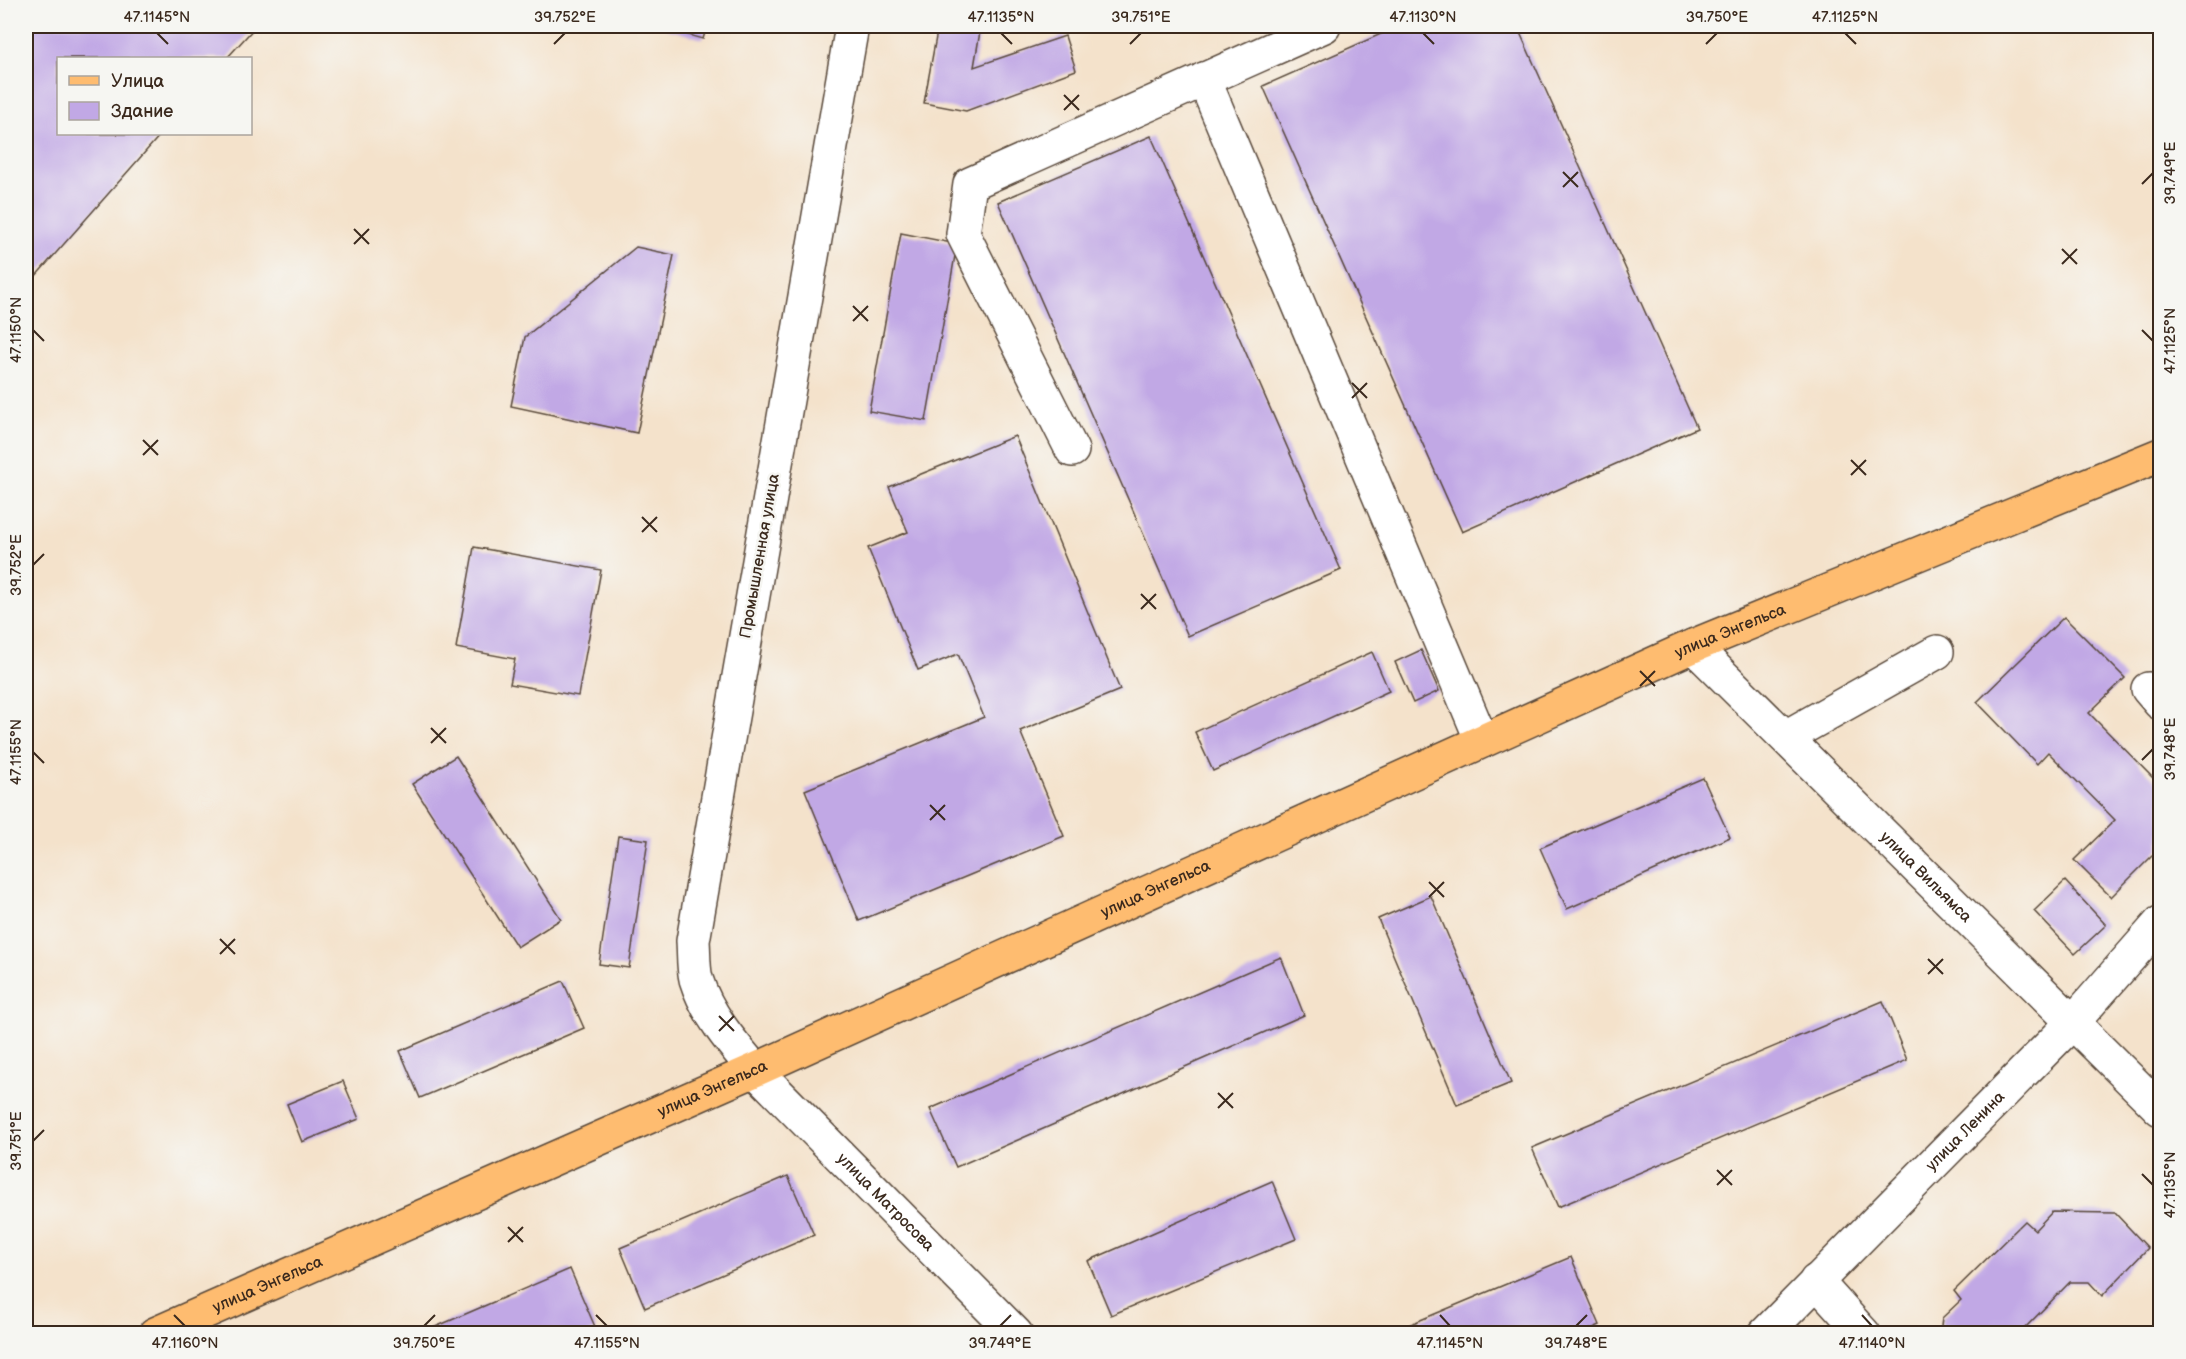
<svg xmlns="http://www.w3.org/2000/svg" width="2186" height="1359" font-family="'Balsamiq Sans',sans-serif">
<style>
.building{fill:#c1a8e5}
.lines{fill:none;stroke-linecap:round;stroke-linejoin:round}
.minor-casing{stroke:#574638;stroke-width:36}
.major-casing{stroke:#574638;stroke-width:36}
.minor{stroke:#fff;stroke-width:33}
.major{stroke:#febc70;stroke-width:33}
.ticks{fill:none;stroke:#3b2a1e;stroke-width:2}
.labels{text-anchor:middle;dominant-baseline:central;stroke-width:5;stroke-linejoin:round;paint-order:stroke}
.street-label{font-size:16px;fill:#3b2a1e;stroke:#f6f6f2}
.neatline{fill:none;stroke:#3b2a1e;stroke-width:2}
.ticks-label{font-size:15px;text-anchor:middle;fill:#3b2a1e}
</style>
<rect width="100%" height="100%" fill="#f6f6f2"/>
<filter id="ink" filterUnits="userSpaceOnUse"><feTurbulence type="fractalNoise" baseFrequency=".0167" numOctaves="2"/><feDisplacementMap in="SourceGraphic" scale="12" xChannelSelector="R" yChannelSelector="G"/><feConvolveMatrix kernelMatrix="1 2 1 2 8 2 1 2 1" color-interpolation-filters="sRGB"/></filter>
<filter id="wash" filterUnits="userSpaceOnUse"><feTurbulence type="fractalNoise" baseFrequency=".008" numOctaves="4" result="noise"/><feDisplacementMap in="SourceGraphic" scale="24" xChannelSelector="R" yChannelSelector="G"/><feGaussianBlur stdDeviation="1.35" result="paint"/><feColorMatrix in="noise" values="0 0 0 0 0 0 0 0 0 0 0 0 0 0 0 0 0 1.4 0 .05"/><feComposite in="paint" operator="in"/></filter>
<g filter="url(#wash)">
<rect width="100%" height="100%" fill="#f4e2cb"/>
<g id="blocks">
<g class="building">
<path d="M26,26H256L227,58H58V134H161L26,287Z"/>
<path d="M657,26H707L703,39Z"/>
<path d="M938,26H981L974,67L1065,36L1076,70L966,111L924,103Z"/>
<path d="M1399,26H1517L1697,428L1462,532L1263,86Z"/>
<path d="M1151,136L1341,570L1188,636L998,202Z"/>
<path d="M901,233L957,244L926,421L869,411Z"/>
<path d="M636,247L674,255L637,433L511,406L525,337Z"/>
<path d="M1015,436L1120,690L1020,731L1064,836L859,921L805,790L984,717L958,654L918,670L868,548L908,532L889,487Z"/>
<path d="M474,547L601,570L578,696L510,684L515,659L456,648Z"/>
<path d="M2064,617L2125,678L2089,713L2158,783L2160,782V848L2111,897L2074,860L2115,820L2048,752L2037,764L1977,702Z"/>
<path d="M1421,650L1439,691L1413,703L1395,662Z"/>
<path d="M1372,652L1389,691L1213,771L1195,732Z"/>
<path d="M456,756L561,919L517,947L412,784Z"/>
<path d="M1703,778L1730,837L1567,909L1540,848Z"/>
<path d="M618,836L648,840L629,968L599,964Z"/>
<path d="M2065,881L2106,925L2075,954L2034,911Z"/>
<path d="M1431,896L1511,1083L1457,1105L1378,919Z"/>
<path d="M1281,957L1304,1015L956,1167L930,1109Z"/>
<path d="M563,981L584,1028L420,1098L400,1051Z"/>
<path d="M1883,1001L1907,1060L1558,1207L1532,1148Z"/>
<path d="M343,1081L359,1119L302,1142L287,1104Z"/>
<path d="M788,1176L814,1235L645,1308L620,1248Z"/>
<path d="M1272,1181L1296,1239L1111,1315L1088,1261Z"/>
<path d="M2052,1212L2115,1213L2148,1248L2102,1296L2089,1282H2070L2019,1334H1940L1942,1318L1961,1300L1954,1291L2025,1221L2035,1230Z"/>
<path d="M1571,1257L1600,1325L1580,1334H1387Z"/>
<path d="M570,1269L596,1329L585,1334H419Z"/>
</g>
</g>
</g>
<g filter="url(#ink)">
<use href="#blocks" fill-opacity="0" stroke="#574638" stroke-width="1.5"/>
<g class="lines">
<defs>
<g id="minor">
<path id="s1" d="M852,26L693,941C694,953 693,967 696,979C707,1014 731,1042 755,1070L1016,1334"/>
<path d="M1204,79L1482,741"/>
<path d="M1072,450L963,234L970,184L1324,26"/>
<path id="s2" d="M1693,646L2160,1109"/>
<path d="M2148,689L2160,703"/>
<path d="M1786,737L1937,652"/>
<path d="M1816,1281L1864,1334"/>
<path id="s3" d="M1765,1334L2074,1021L2160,923"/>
</g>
<g id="major">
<path id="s4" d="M155,1334L755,1070L1693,646L2160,455"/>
</g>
</defs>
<use href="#minor" class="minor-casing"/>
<use href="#major" class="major-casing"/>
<use href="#minor" class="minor"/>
<use href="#major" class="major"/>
</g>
</g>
<path class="ticks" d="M157,33L168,44M1001,33L1012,44M1423,33L1434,44M1845,33L1856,44M554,44L565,33M1130,44L1141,33M1706,44L1717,33M1064,95L1079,110M1064,110L1079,95M1563,172L1578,187M2142,184L2153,173M1563,187L1578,172M354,229L369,244M354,244L369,229M2062,249L2077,264M2062,264L2077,249M853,306L868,321M853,321L868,306M33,330L44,341M2142,330L2153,341M1352,383L1367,398M1352,398L1367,383M143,440L158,455M143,455L158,440M1851,460L1866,475M1851,475L1866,460M642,517L657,532M642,532L657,517M33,565L44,554M1141,594L1156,609M1141,609L1156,594M1640,671L1655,686M1640,686L1655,671M431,728L446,743M431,743L446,728M33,752L44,763M2142,760L2153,749M930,805L945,820M930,820L945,805M1429,882L1444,897M1429,897L1444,882M220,939L235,954M220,954L235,939M1928,959L1943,974M1928,974L1943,959M719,1016L734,1031M719,1031L734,1016M1218,1093L1233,1108M1218,1108L1233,1093M33,1141L44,1130M1717,1170L1732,1185M2142,1174L2153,1185M1717,1185L1732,1170M508,1227L523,1242M508,1242L523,1227M174,1315L185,1326M596,1315L607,1326M1440,1315L1450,1326M1862,1315L1872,1326M424,1326L435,1315M1000,1326L1011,1315M1576,1326L1587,1315"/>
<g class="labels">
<g class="street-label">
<text transform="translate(760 556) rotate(-80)">Промышленная улица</text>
<text stroke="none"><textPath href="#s4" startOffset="1725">улица Энгельса</textPath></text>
<text stroke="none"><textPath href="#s2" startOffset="328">улица Вильямса</textPath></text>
<text stroke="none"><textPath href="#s4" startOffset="1095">улица Энгельса</textPath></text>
<text stroke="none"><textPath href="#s4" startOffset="609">улица Энгельса</textPath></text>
<text stroke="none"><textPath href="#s3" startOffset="285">улица Ленина</textPath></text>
<text stroke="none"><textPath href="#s1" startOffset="1262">улица Матросова</textPath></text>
<text stroke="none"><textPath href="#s4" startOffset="123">улица Энгельса</textPath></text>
</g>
</g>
<rect width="2186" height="1359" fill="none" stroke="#f6f6f2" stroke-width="66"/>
<rect x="57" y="57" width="195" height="78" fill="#f6f6f2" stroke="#aba49d" stroke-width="1.5"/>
<rect x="69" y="76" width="30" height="9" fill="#febc70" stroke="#aba49d" stroke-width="1.5"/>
<text x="111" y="87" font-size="18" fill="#3b2a1e">Улица</text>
<rect x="69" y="102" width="30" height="18" fill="#c1a8e5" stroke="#aba49d" stroke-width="1.5"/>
<text x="111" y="117" font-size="18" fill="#3b2a1e">Здание</text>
<rect x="33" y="33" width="2120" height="1293" class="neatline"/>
<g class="ticks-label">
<text x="157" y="22">47.1145°N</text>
<text x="565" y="22">39.752°E</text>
<text x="1001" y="22">47.1135°N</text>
<text x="1141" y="22">39.751°E</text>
<text x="1423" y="22">47.1130°N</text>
<text x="1717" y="22">39.750°E</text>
<text x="1845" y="22">47.1125°N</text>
<text transform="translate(2170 173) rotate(-90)" y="5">39.749°E</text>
<text transform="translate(16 330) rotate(-90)" y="5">47.1150°N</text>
<text transform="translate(2170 341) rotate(-90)" y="5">47.1125°N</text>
<text transform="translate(16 565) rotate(-90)" y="5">39.752°E</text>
<text transform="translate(2170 749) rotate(-90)" y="5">39.748°E</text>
<text transform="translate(16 752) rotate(-90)" y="5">47.1155°N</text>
<text transform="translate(16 1141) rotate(-90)" y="5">39.751°E</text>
<text transform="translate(2170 1185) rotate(-90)" y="5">47.1135°N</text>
<text x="185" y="1348">47.1160°N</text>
<text x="424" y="1348">39.750°E</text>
<text x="607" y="1348">47.1155°N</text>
<text x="1000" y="1348">39.749°E</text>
<text x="1450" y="1348">47.1145°N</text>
<text x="1576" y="1348">39.748°E</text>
<text x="1872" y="1348">47.1140°N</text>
</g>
</svg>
